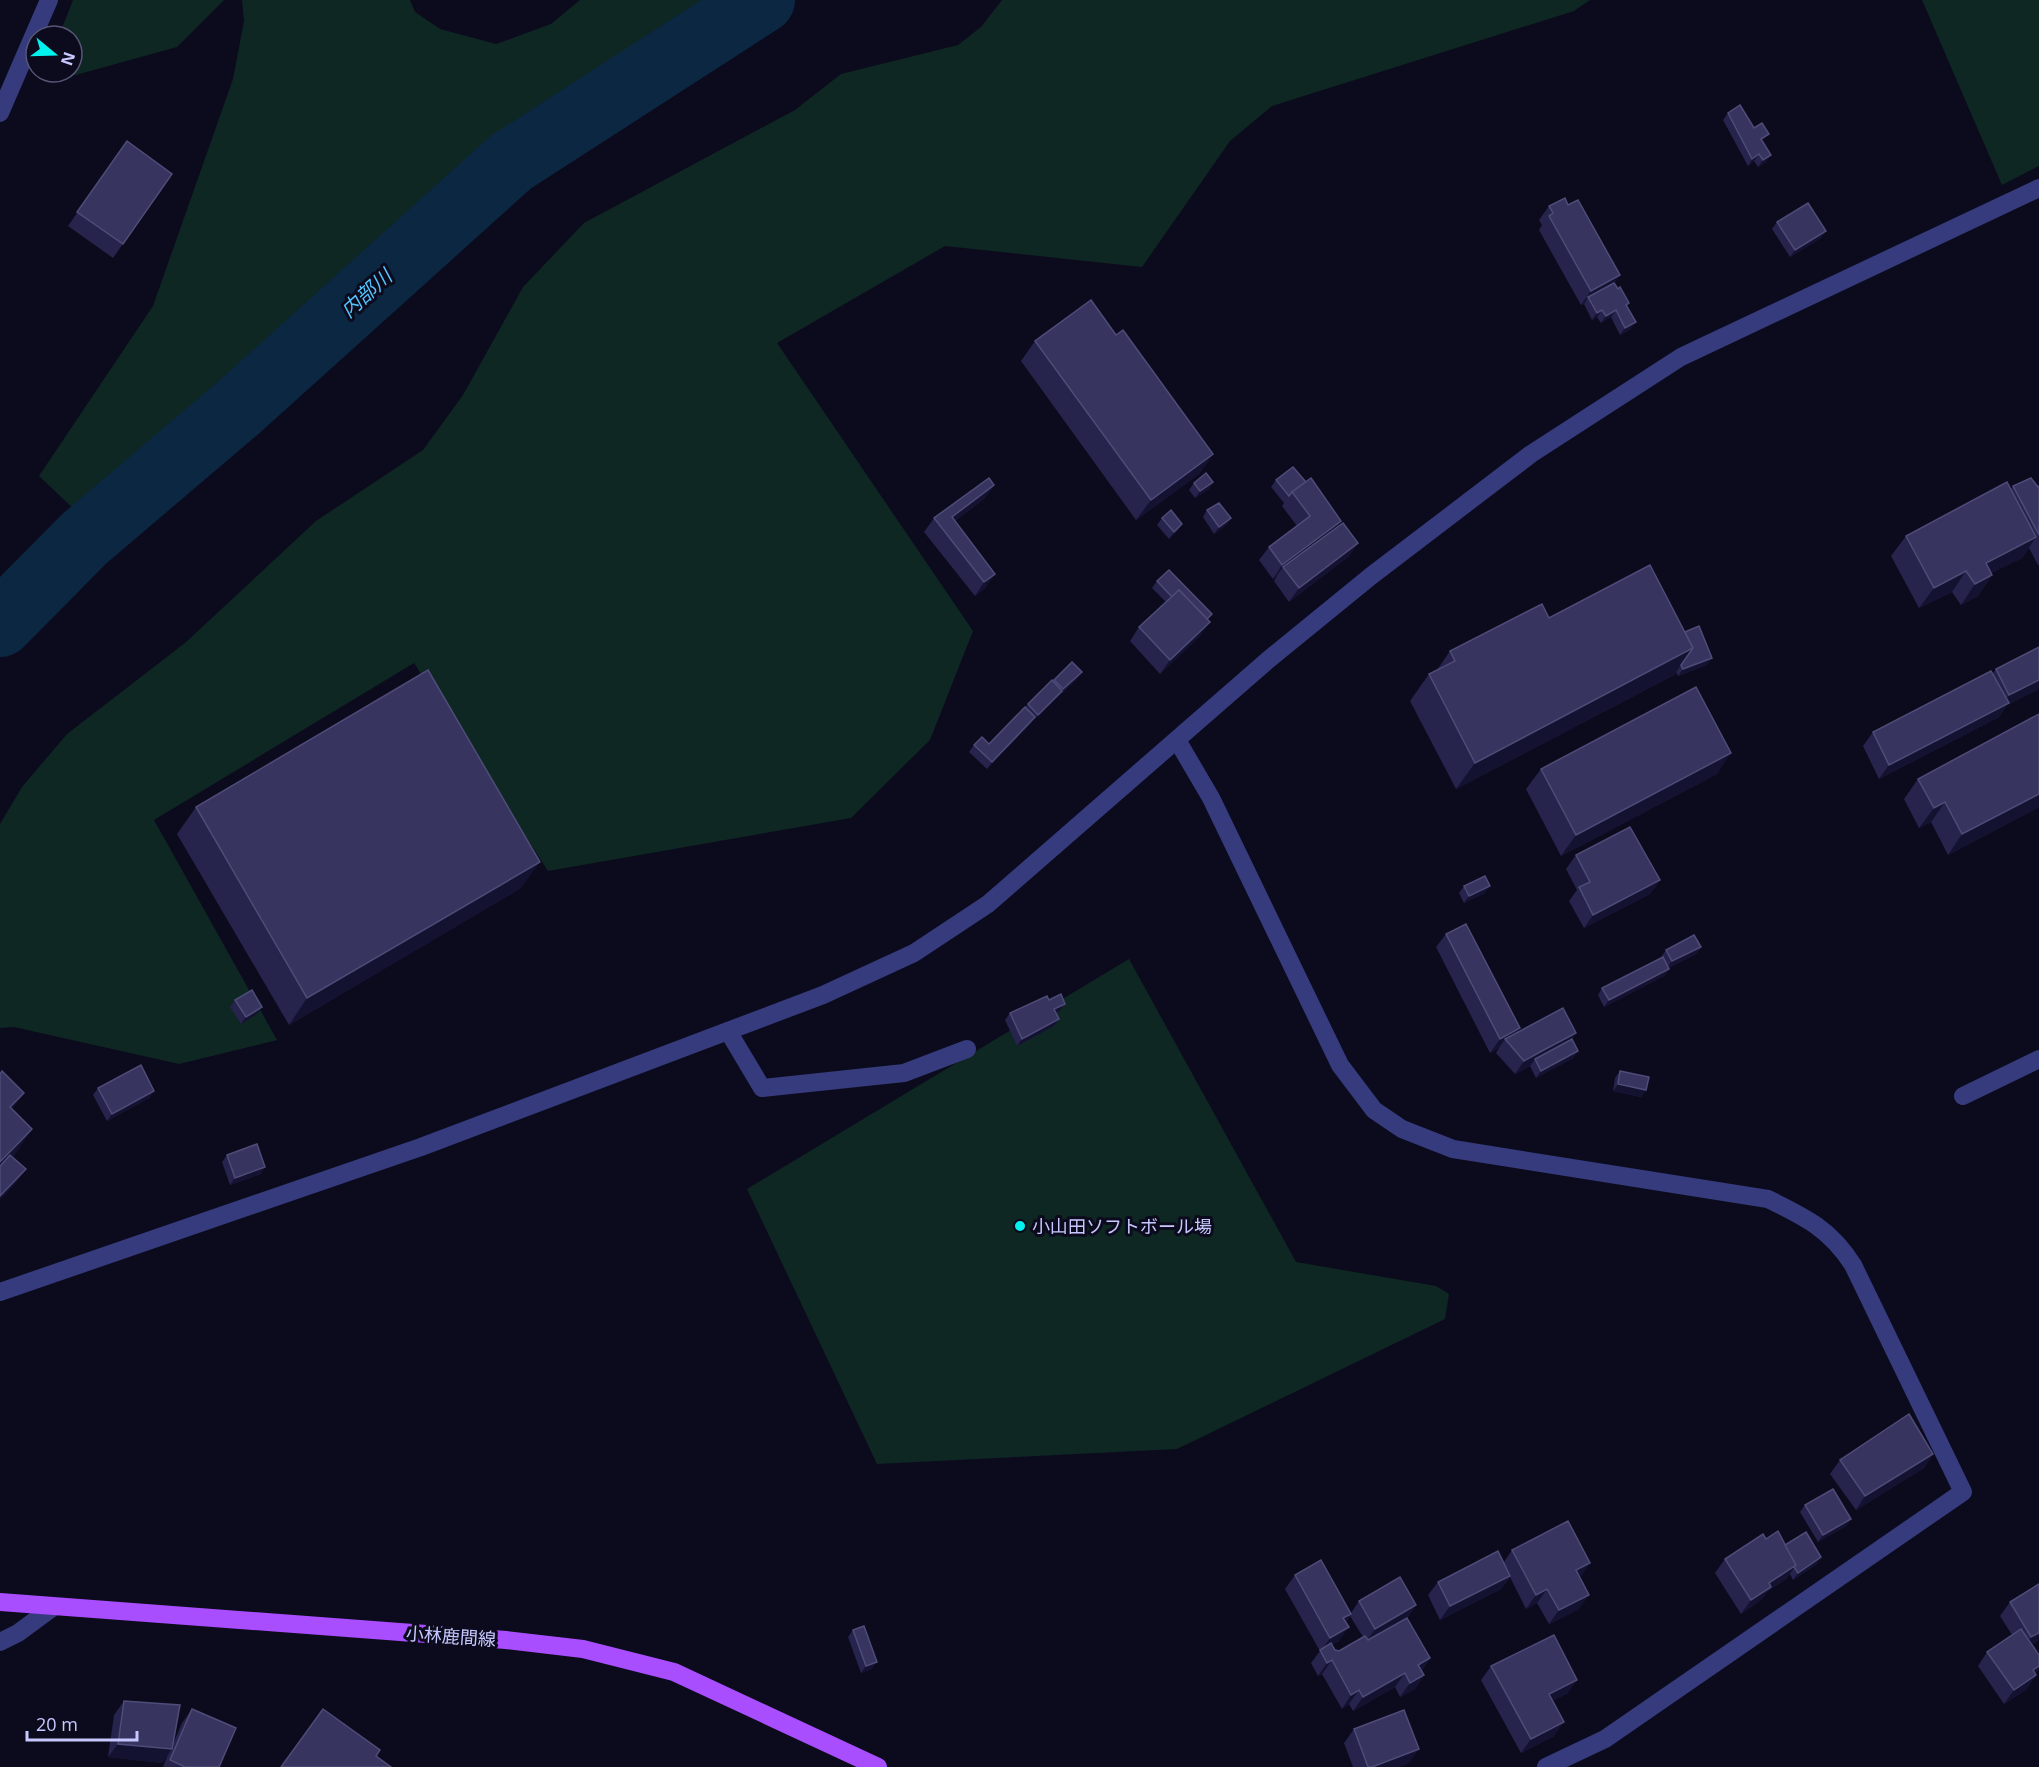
<svg xmlns="http://www.w3.org/2000/svg" width="2039" height="1767" font-family="'Open Sans','Noto Sans JP',sans-serif">
<style>
.green{fill:#0e2723}
.lines{fill:none;stroke-linecap:round;stroke-linejoin:round}
.river{stroke:#0b2742;stroke-width:66}
.minor{stroke:#353b7d;stroke-width:18}
.major{stroke:#a84eff;stroke-width:18}
.wall{fill:#26234c;fill-rule:evenodd}
.shaded-wall{fill:#141231}
.building{fill:#37355f;stroke:#4e4c78;stroke-width:1.5}
.poi-dot{fill:#00f2ee;stroke:#0c0b1d;stroke-width:2}
.labels{text-anchor:middle;dominant-baseline:central;stroke-width:6;stroke-linejoin:round;paint-order:stroke}
.poi-label{font-size:18px;fill:#c7c8ff;stroke:#0c0b1d;text-anchor:start}
.street-label{font-size:18px;fill:#c7c8ff;stroke:#0c0b1d}
.water-label{font-size:20px;font-style:italic;fill:#55c5ff;stroke:#0c0b1d}
</style>
<rect width="100%" height="100%" fill="#0c0b1d"/>
<g class="green">
<path d="M73,0H224L177,47L54,81L53,72H72V36H59Z"/>
<path d="M242,0H410L415,12L440,29L496,44L551,24L580,0H724L481,187L96,530L39,476L153,306L233,79L244,21Z"/>
<path d="M1002,0H1590L1574,11L1272,106L1230,141L1142,267L945,246L777,343L973,631L930,740L851,818L548,871L414,663L154,820L277,1040L179,1064L14,1027L0,1028V824L22,787L67,734L185,643L316,521L423,450L463,395L523,287L584,223L795,110L841,74L958,45L981,27Z"/>
<path d="M1922,0H2039V166L2002,185Z"/>
<path d="M1129,959L1296,1262L1436,1286L1449,1294L1445,1319L1177,1449L877,1464L747,1189Z"/>
</g>
<g class="lines">
<path class="river" d="M0,624L84,539L238,408L511,162L762,0"/>
<g class="minor">
<path d="M0,113L49,0"/>
<path d="M1177,740L1211,798L1340,1065L1374,1110L1402,1129L1453,1149L1768,1199C1805,1217 1830,1229 1853,1265L1963,1492L1605,1739L1546,1767"/>
<path d="M728,1031L762,1088L904,1073L967,1049"/>
<path d="M1963,1096L2039,1059"/>
<path d="M0,1292L421,1147L823,995L914,953L988,904L1268,660L1371,576L1531,454L1681,357L2039,188"/>
<path d="M0,1642L18,1633L52,1608"/>
</g>
<path class="major" d="M0,1602L506,1640L583,1649L674,1672L878,1767"/>
</g>
<g class="wall">
<path d="M1728,113L1763,142L1766,162L1758,167L1754,161L1748,166L1723,120Z"/>
<path d="M127,141L172,174L113,258L68,226Z"/>
<path d="M1568,205L1618,289L1629,303L1627,306L1631,329L1620,335L1611,317L1601,323L1597,317L1592,320L1584,304L1581,305L1539,230L1542,225L1539,220L1549,206Z"/>
<path d="M1777,222L1826,231L1821,238L1790,257L1772,229Z"/>
<path d="M1116,335L1213,454L1199,474L1136,520L1021,361L1035,341Z"/>
<path d="M1276,480L1341,521L1336,528L1358,543L1348,557L1289,602L1274,581L1278,574L1273,579L1259,560L1269,547L1297,526L1282,506L1284,503L1271,487Z"/>
<path d="M1213,482L1209,489L1195,498L1189,490L1194,483Z"/>
<path d="M994,485L984,499L955,521L995,574L985,588L975,596L924,532L934,518Z"/>
<path d="M2013,486H2039V565H2038L2029,548L2022,558L1991,573L1992,575L1978,596L1961,605L1952,592L1919,608L1891,556L1906,536L2011,489Z"/>
<path d="M1207,510L1231,518L1226,525L1214,534L1203,517Z"/>
<path d="M1162,518L1182,524L1177,531L1169,539L1157,525Z"/>
<path d="M1157,581L1208,620L1200,636L1160,674L1130,641L1139,627L1166,602L1152,588Z"/>
<path d="M1549,618L1685,632L1707,665L1678,676L1676,672L1674,675L1456,789L1410,701L1429,674L1437,670L1450,651Z"/>
<path d="M2039,647V689L2007,705L1999,717L1879,779L1863,746L1873,732L1993,673L1996,669Z"/>
<path d="M1077,679L1032,721L987,769L969,752L974,745L989,744L1028,704L1054,680Z"/>
<path d="M1541,769L1717,774L1561,856L1526,789Z"/>
<path d="M1918,779L2039,807L1948,855L1931,822L1919,828L1904,799Z"/>
<path d="M196,807L521,888L289,1025L177,834Z"/>
<path d="M1576,855L1660,880L1650,894L1584,928L1569,901L1577,890L1566,869Z"/>
<path d="M1464,886L1485,893L1464,903L1459,893Z"/>
<path d="M1446,934L1520,1028L1516,1033H1576L1571,1040L1578,1051L1573,1058L1536,1078L1530,1066L1515,1074L1496,1053L1499,1048L1490,1053L1436,947Z"/>
<path d="M1701,947L1696,954L1668,968L1669,969L1664,976L1604,1007L1598,995L1602,988L1662,958L1661,957L1666,950Z"/>
<path d="M235,1000L262,1007L257,1014L241,1024L230,1007Z"/>
<path d="M1049,1000L1065,1004L1060,1011L1056,1013L1059,1019L1054,1026L1017,1046L1005,1020L1010,1013Z"/>
<path d="M1620,1071L1646,1090L1641,1097L1613,1091L1615,1078Z"/>
<path d="M98,1088L154,1091L149,1098L107,1121L93,1095Z"/>
<path d="M227,1155L261,1174L230,1185L222,1162Z"/>
<path d="M1933,1454L1924,1468L1856,1510L1830,1474L1840,1460Z"/>
<path d="M1805,1505L1851,1519L1846,1526L1818,1542L1800,1512Z"/>
<path d="M1766,1539L1785,1545L1817,1564L1793,1580L1790,1574L1786,1579L1767,1592L1761,1600L1741,1614L1715,1573L1725,1559Z"/>
<path d="M1512,1550L1580,1577L1579,1609L1549,1624L1537,1603L1526,1609L1510,1577L1501,1589L1440,1620L1428,1595L1438,1582L1504,1562Z"/>
<path d="M1295,1575L1351,1613L1359,1601L1416,1605L1407,1618L1430,1658L1422,1670L1424,1675L1415,1689L1400,1697L1395,1687L1353,1711L1349,1704L1342,1709L1322,1674L1318,1676L1311,1663L1320,1651L1285,1589ZM1350,1616L1363,1637L1339,1651L1335,1650L1332,1645L1339,1641L1346,1622Z"/>
<path d="M2039,1584V1640L2032,1645L2036,1674L2027,1689L2004,1704L1978,1666L1987,1652L2012,1635L2000,1616L2010,1602Z"/>
<path d="M853,1630L872,1669L861,1673L848,1637Z"/>
<path d="M1491,1666L1568,1693L1552,1701L1554,1736L1521,1753L1481,1680Z"/>
<path d="M124,1701L173,1744L182,1723L192,1709L219,1767H163L168,1754L162,1763L108,1757L114,1715Z"/>
<path d="M1354,1729L1409,1763L1399,1767H1353L1344,1743Z"/>
</g>
<g class="shaded-wall">
<path d="M1759,154L1754,161L1748,166L1752,159Z"/>
<path d="M1771,155L1766,162L1758,167L1763,160Z"/>
<path d="M1826,231L1821,238L1790,257L1795,250Z"/>
<path d="M1620,275L1611,289L1588,297L1584,304L1581,305L1591,291Z"/>
<path d="M1602,310L1597,317L1592,320L1597,313Z"/>
<path d="M1616,310L1611,317L1601,323L1606,316Z"/>
<path d="M1636,322L1631,329L1620,335L1625,328Z"/>
<path d="M1213,454L1199,474L1136,520L1151,500Z"/>
<path d="M1213,482L1209,489L1195,498L1200,491Z"/>
<path d="M994,485L984,499L942,531L952,517Z"/>
<path d="M1231,518L1226,525L1214,534L1219,527Z"/>
<path d="M1341,521L1331,535L1283,567L1278,574L1273,579L1282,565Z"/>
<path d="M1182,524L1177,531L1169,539L1174,532Z"/>
<path d="M2036,537L2022,558L1973,582L1986,563Z"/>
<path d="M1358,543L1348,557L1289,602L1299,588Z"/>
<path d="M1966,571L1952,592L1919,608L1934,588Z"/>
<path d="M995,574L985,588L975,596L984,582Z"/>
<path d="M1992,575L1978,596L1961,605L1975,584Z"/>
<path d="M1210,622L1200,636L1160,674L1170,660Z"/>
<path d="M1693,648L1674,675L1456,789L1475,763Z"/>
<path d="M1712,658L1707,665L1678,676L1683,669Z"/>
<path d="M1082,672L1077,679L1058,696L1063,689Z"/>
<path d="M2039,680V689L2007,705L1999,717L1879,779L1889,765L2001,707L2009,695Z"/>
<path d="M1062,691L1057,698L1033,722L1038,715Z"/>
<path d="M1035,717L1031,724L987,769L992,762Z"/>
<path d="M1731,753L1717,774L1561,856L1576,835Z"/>
<path d="M2039,794V807L1948,855L1962,834Z"/>
<path d="M1945,802L1931,822L1919,828L1934,808Z"/>
<path d="M540,862L521,888L289,1025L307,998Z"/>
<path d="M1660,880L1650,894L1584,928L1593,915Z"/>
<path d="M1490,886L1485,893L1464,903L1469,896Z"/>
<path d="M1701,947L1696,954L1667,968L1672,961Z"/>
<path d="M1669,969L1664,976L1604,1007L1609,1000Z"/>
<path d="M1065,1004L1060,1011L1049,1016L1054,1009Z"/>
<path d="M262,1007L257,1014L241,1024L246,1017Z"/>
<path d="M1059,1019L1054,1026L1017,1046L1022,1039Z"/>
<path d="M1520,1028L1510,1042L1505,1039L1499,1048L1490,1053L1500,1039Z"/>
<path d="M1576,1033L1566,1046L1535,1059L1530,1066L1515,1074L1524,1061Z"/>
<path d="M1578,1051L1573,1058L1536,1078L1541,1071Z"/>
<path d="M1618,1084L1646,1090L1641,1097L1613,1091Z"/>
<path d="M154,1091L149,1098L107,1121L112,1114Z"/>
<path d="M24,1093L5,1119L10,1107Z"/>
<path d="M32,1129L14,1156L0,1170V1162Z"/>
<path d="M265,1167L261,1174L230,1185L235,1178Z"/>
<path d="M26,1169L16,1183L0,1200V1196Z"/>
<path d="M1933,1454L1924,1468L1856,1510L1865,1496Z"/>
<path d="M1851,1519L1846,1526L1818,1542L1823,1535Z"/>
<path d="M1821,1557L1817,1564L1793,1580L1798,1573Z"/>
<path d="M1590,1563L1581,1577L1576,1570Z"/>
<path d="M1796,1565L1786,1579L1767,1592L1761,1600L1741,1614L1751,1600L1769,1583Z"/>
<path d="M1510,1576L1501,1589L1440,1620L1450,1606Z"/>
<path d="M1547,1589L1537,1603L1526,1609L1536,1595Z"/>
<path d="M1589,1595L1579,1609L1549,1624L1559,1610Z"/>
<path d="M1416,1605L1406,1619L1366,1642L1375,1629Z"/>
<path d="M1351,1614L1342,1628L1343,1618Z"/>
<path d="M1349,1627L1339,1641L1320,1652L1330,1638Z"/>
<path d="M2039,1633V1640L2022,1651L2031,1637Z"/>
<path d="M1430,1658L1420,1672L1418,1665Z"/>
<path d="M1332,1660L1322,1674L1318,1676L1327,1663Z"/>
<path d="M877,1662L872,1669L861,1673L866,1666Z"/>
<path d="M2039,1666V1670L2034,1676L2036,1675L2027,1689L2004,1704L2014,1690L2033,1670Z"/>
<path d="M1405,1673L1395,1687L1353,1711L1363,1697Z"/>
<path d="M1424,1675L1415,1689L1400,1697L1410,1683Z"/>
<path d="M1577,1680L1568,1693L1539,1708L1549,1694Z"/>
<path d="M1359,1690L1349,1704L1342,1709L1351,1695Z"/>
<path d="M1564,1722L1554,1736L1521,1753L1531,1739Z"/>
<path d="M118,1744L172,1749L162,1763L108,1757Z"/>
<path d="M1419,1749L1409,1763L1399,1767H1372Z"/>
</g>
<g class="building">
<path d="M1740,105L1754,128L1762,123L1769,134L1761,139L1771,155L1763,160L1759,154L1752,159L1728,113Z"/>
<path d="M127,141L172,174L123,244L77,212Z"/>
<path d="M1565,198L1568,205L1578,200L1620,275L1591,291L1549,216L1553,213L1549,206Z"/>
<path d="M1808,203L1826,231L1795,250L1777,222Z"/>
<path d="M1614,283L1618,289L1620,287L1629,303L1626,305L1636,322L1625,328L1616,310L1606,316L1602,310L1597,313L1588,297Z"/>
<path d="M1091,300L1116,335L1123,330L1213,454L1151,500L1035,341Z"/>
<path d="M1293,467L1306,482L1292,492L1289,496L1276,480Z"/>
<path d="M1206,473L1213,482L1200,491L1194,483Z"/>
<path d="M989,478L994,485L952,517L995,574L984,582L934,518Z"/>
<path d="M1311,478L1341,521L1282,565L1269,547L1310,516L1292,492Z"/>
<path d="M2031,478L2038,487L2039,486V535L2013,486Z"/>
<path d="M2007,482L2036,537L1986,563L1992,575L1975,584L1966,571L1934,588L1906,536Z"/>
<path d="M1219,503L1231,518L1219,527L1207,510Z"/>
<path d="M1171,510L1182,524L1174,532L1162,518Z"/>
<path d="M1343,523L1358,543L1299,588L1283,567Z"/>
<path d="M1650,565L1693,648L1475,763L1429,674L1455,661L1450,651L1542,604L1549,618Z"/>
<path d="M1169,570L1212,614L1207,619L1179,590L1172,597L1157,581Z"/>
<path d="M1179,590L1210,622L1170,660L1139,627Z"/>
<path d="M1699,626L1712,658L1683,669L1681,665L1693,648L1685,632Z"/>
<path d="M2039,647V680L2009,695L1996,669Z"/>
<path d="M1072,662L1082,672L1063,689L1054,680Z"/>
<path d="M428,670L540,862L307,998L196,807Z"/>
<path d="M1991,671L2009,703L1889,765L1873,732Z"/>
<path d="M1052,680L1062,691L1038,715L1028,704Z"/>
<path d="M1696,687L1731,753L1576,835L1541,769Z"/>
<path d="M1025,707L1035,717L992,762L974,745L982,737L989,744Z"/>
<path d="M2039,714V794L1962,834L1945,802L1934,808L1918,779Z"/>
<path d="M1630,827L1660,880L1593,915L1579,887L1590,882L1576,855Z"/>
<path d="M1485,876L1490,886L1469,896L1464,886Z"/>
<path d="M1466,924L1520,1028L1500,1039L1446,934Z"/>
<path d="M1694,935L1701,947L1672,961L1666,950Z"/>
<path d="M1663,957L1669,969L1609,1000L1602,988Z"/>
<path d="M252,990L262,1007L246,1017L235,1000Z"/>
<path d="M1061,994L1065,1004L1054,1009L1059,1019L1022,1039L1010,1013L1047,996L1049,1000Z"/>
<path d="M1563,1008L1576,1033L1540,1052L1524,1061L1505,1039Z"/>
<path d="M1572,1039L1578,1051L1541,1071L1535,1059Z"/>
<path d="M141,1065L154,1091L112,1114L98,1088Z"/>
<path d="M2,1071L24,1093L10,1107L32,1129L0,1162V1074Z"/>
<path d="M1620,1071L1649,1077L1646,1090L1618,1084Z"/>
<path d="M257,1144L265,1167L235,1178L227,1155Z"/>
<path d="M10,1155L26,1169L0,1196V1166Z"/>
<path d="M1909,1414L1933,1454L1865,1496L1840,1460Z"/>
<path d="M1833,1489L1851,1519L1823,1535L1805,1505Z"/>
<path d="M1568,1521L1590,1563L1576,1570L1589,1595L1559,1610L1547,1589L1536,1595L1512,1550Z"/>
<path d="M1778,1531L1796,1565L1769,1583L1771,1587L1751,1600L1725,1559L1763,1534L1766,1539Z"/>
<path d="M1806,1532L1821,1557L1798,1573L1794,1567L1796,1565L1785,1545Z"/>
<path d="M1498,1551L1510,1576L1450,1606L1438,1582Z"/>
<path d="M1321,1560L1351,1614L1343,1618L1349,1627L1330,1638L1295,1575Z"/>
<path d="M1400,1577L1416,1605L1375,1629L1359,1601Z"/>
<path d="M2039,1584V1633L2031,1637L2010,1602Z"/>
<path d="M1407,1618L1430,1658L1418,1665L1424,1675L1410,1683L1405,1673L1363,1697L1359,1690L1351,1695L1332,1660L1327,1663L1320,1650L1331,1643L1335,1650L1339,1651L1365,1636L1368,1640Z"/>
<path d="M864,1626L877,1662L866,1666L853,1630Z"/>
<path d="M2021,1629L2039,1655V1666L2033,1670L2036,1675L2014,1690L1987,1652Z"/>
<path d="M1554,1635L1577,1680L1549,1694L1564,1722L1531,1739L1491,1666Z"/>
<path d="M124,1701L180,1705L172,1749L118,1744Z"/>
<path d="M192,1709L236,1728L219,1767H185L170,1760Z"/>
<path d="M323,1709L380,1750L376,1756L391,1767H281Z"/>
<path d="M1404,1710L1419,1749L1372,1767H1368L1354,1729Z"/>
</g>
<circle class="poi-dot" cx="1020" cy="1226" r="6"/>
<g class="labels">
<g class="poi-label">
<text x="1032" y="1226">小山田ソフトボール場</text>
</g>
<g class="street-label">
<text transform="translate(451 1636) rotate(4)">小林鹿間線</text>
</g>
<g class="water-label">
<text transform="translate(366 293) rotate(-42)">内部川</text>
</g>
</g>
<g transform="translate(54 54) rotate(109)"><circle r="28" fill="#0c0b1d" stroke="#575777" stroke-width="1.5"/>
<path d="M0-4.5L10 22L0 15L-10 22Z" fill="#00f2ee"/>
<text y="-9" font-size="16" font-weight="bold" text-anchor="middle" fill="#c7c8ff">N</text>
</g>
<path d="M27 1731v9h110v-9" fill="none" stroke="#c7c8ff" stroke-width="3"/>
<text x="36" y="1731" font-size="18" fill="#c7c8ff" stroke="#0c0b1d" stroke-width="4.5" paint-order="stroke">20 m</text>
</svg>
